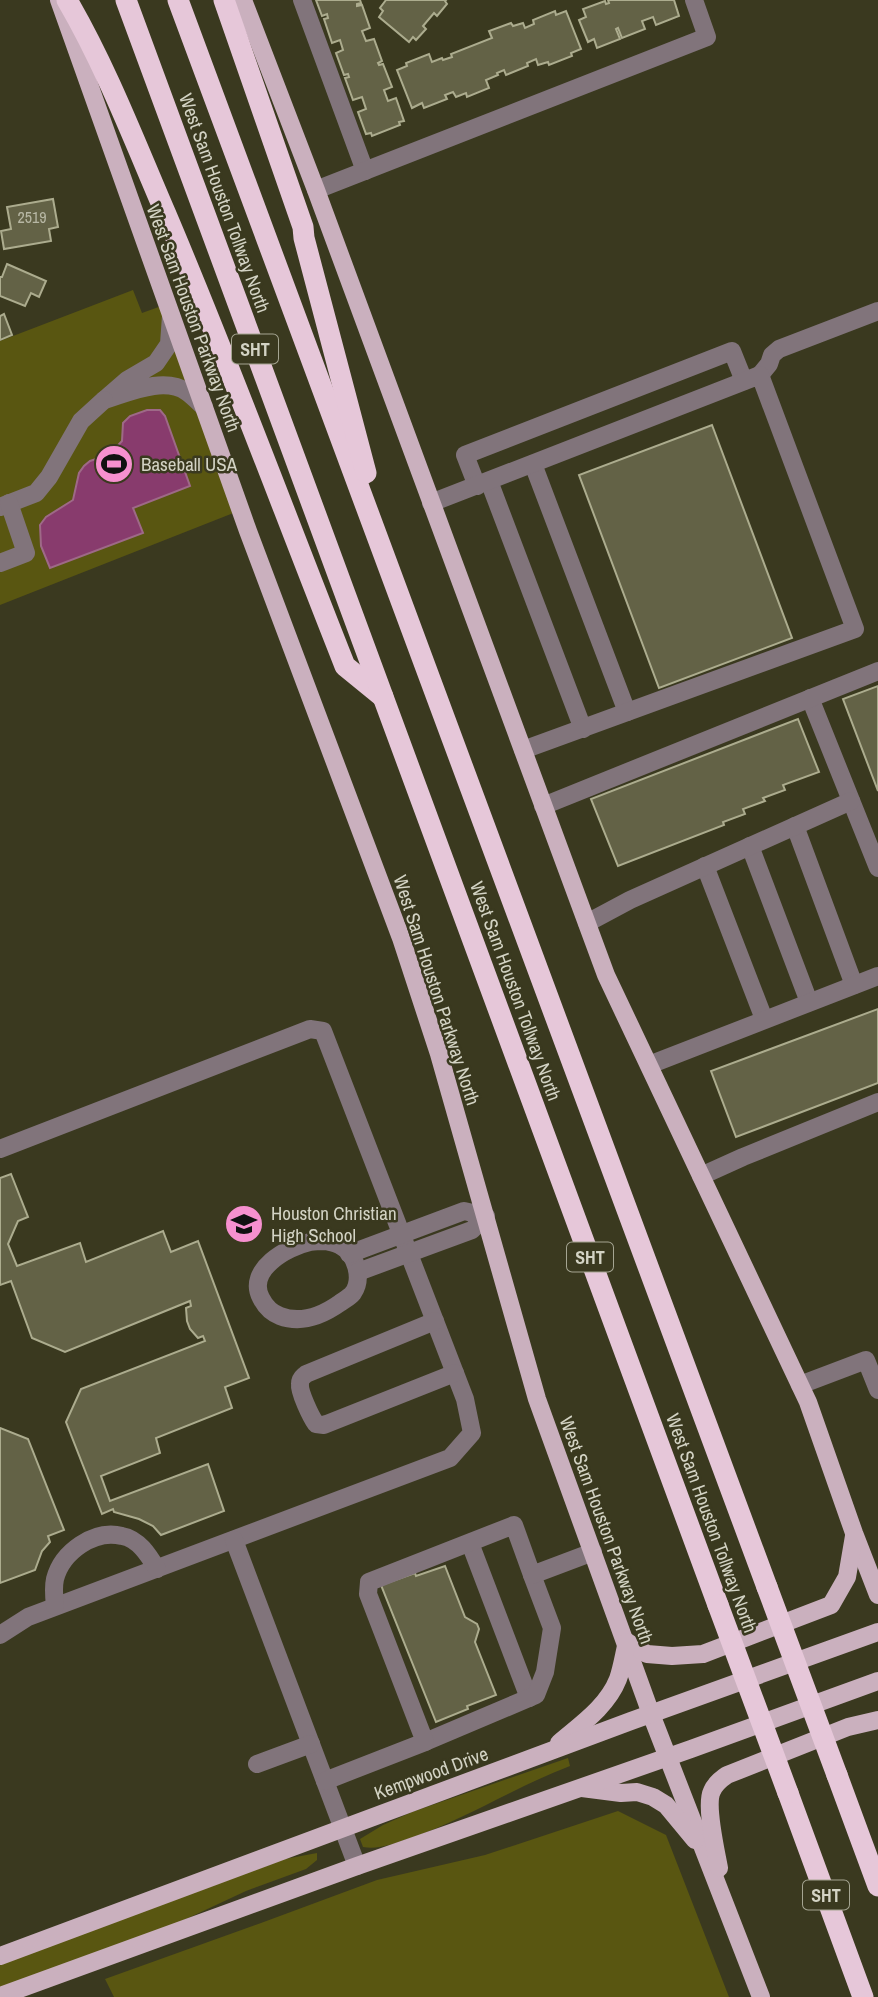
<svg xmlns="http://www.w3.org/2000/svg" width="878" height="1997" font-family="'Archivo Narrow',sans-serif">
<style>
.green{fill:#595611}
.water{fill:#883b6d;stroke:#9e6987;stroke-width:2}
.building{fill:#636246;stroke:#acac8e;stroke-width:2}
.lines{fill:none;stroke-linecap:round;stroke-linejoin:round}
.minor{stroke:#81747b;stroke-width:18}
.major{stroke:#cab0be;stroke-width:18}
.highway{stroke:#e6c7d9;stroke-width:21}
.highway-bridge{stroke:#e6c7d9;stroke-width:21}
.labels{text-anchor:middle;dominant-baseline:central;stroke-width:5;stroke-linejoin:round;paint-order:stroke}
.number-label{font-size:16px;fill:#b7b7a4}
.shield{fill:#3a391f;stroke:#a5a592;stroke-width:2}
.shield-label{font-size:18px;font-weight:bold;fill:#d3d3c4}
.street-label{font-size:19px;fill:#d3d3c4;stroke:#3a391f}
.poi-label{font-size:19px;fill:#d3d3c4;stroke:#3a391f;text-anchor:start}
</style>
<rect width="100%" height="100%" fill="#3a391f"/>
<g class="green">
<path d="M133,290L142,313L167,304L241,510L0,605V341Z"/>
<path d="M568,1758L570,1766C515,1787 466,1819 411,1838C395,1843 379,1850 363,1847L360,1839L383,1825L412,1812Z"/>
<path d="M618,1811L666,1835L729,1997H114L105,1979L261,1923L377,1880L485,1855Z"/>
<path d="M317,1853V1860L306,1869L246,1891L171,1926L0,1990V1964L285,1859Z"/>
</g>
<path class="water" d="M147,410H160L165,416L190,486L133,508L143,533L50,568L41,546L40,525L46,517L73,500L79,473L84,466L90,461L109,455L122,441L123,423L130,416Z"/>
<g class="building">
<path d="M316,0H360L361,3L357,4V6L362,5L370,28L362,31L366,41L374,39L382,61L378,63L379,65L383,64L392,87L384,90L388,101L396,98L404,121L399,122L400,125L372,136L371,133L366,134L358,112L366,109L362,97L353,100L345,78L349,77L348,74L344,75L336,53L343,50L340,40L332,43L324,19L328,18L327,14L322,16Z"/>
<path d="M386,0H446L445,1L447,4L437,16L434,13L423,26L426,29L416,40L413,37L409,42L379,17L383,11L380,8Z"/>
<path d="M608,0H674L679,16L656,25L653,17L642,21L645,29L622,38L618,28L616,29L620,39L597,48L594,39L588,42L579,20L586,17L583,9L605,1L606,4L609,3Z"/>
<path d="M555,11L556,15L566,11L581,49L571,53L572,56L549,65L548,62L538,65L536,59L527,63L528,66L506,75L504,70L497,73L498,75L486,80L489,88L467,97L466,93L456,97L453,92L445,95L447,99L424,108L422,103L412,108L397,70L407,66L406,63L429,54L432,62L442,58L443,60L452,57L451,54L492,38L489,31L511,23L513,26L523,23L525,28L534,24L533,20Z"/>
<path d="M53,199L58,227L49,229L51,241L4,249L1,231L11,229L7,207Z"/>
<path d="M7,264L46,281L39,297L31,293L25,306L0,296V277H2Z"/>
<path d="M4,314L12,335L0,340V316Z"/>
<path d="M712,425L792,638L659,688L579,475Z"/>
<path d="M878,686V791L843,699Z"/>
<path d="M798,719L819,772L783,785L785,790L763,798L765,801L743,809L745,814L723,822L724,825L618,866L591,799Z"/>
<path d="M878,1009V1083L736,1137L711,1071Z"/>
<path d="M11,1174L28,1217L18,1221L8,1244L17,1266L80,1243L86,1262L163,1231L171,1252L198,1241L249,1378L225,1387L232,1408L156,1438L160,1453L101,1476L110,1501L208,1464L224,1511L161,1535L153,1526L139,1519L114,1512L113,1509L102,1514L66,1422L81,1389L205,1341L203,1336L198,1338L190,1329L187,1321L186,1308L191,1306L190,1301L65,1352L32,1338L11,1281L0,1285V1178Z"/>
<path d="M0,1428L28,1439L64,1530L48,1536L50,1542L42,1551L35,1570L0,1583Z"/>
<path d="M445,1566L465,1617L477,1624L479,1629L475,1642L496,1695L467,1706L468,1709L436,1722L381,1585L415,1573L416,1576Z"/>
</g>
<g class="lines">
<g class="minor">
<path d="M302,0L365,171"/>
<path d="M316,190L707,37L694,0"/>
<path d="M171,316L169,344L156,363L127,380L104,400C128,393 164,376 187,392C193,396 198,402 204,407"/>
<path d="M760,375L769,364L772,355L779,349L878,311"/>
<path d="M533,464L627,712"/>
<path d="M489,481L583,729"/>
<path d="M477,486L465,455L732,351L744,381"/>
<path d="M431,503L760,375L855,629L523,750"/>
<path d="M0,507L36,493L49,477L81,421L104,400"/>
<path d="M0,563L26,553L9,503"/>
<path d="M810,698L878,868"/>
<path d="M543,806L878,671"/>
<path d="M795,826L854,985"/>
<path d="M750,846L809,1002"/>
<path d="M705,866L764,1019"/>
<path d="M587,923L630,900L851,801"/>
<path d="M649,1065L878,976"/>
<path d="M0,1149L310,1029L323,1031L465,1399L472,1433L450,1458L28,1617L0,1635"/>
<path d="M701,1176L743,1157L878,1102"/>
<path d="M326,1241C330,1242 337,1243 341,1246C356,1254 363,1279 353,1293C350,1297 344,1300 340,1303C323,1315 301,1324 280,1316C272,1313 265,1306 261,1298C246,1270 287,1247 310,1242C315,1241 321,1241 326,1241Z"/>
<path d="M349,1254L464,1211L486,1216L472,1230L358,1272"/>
<path d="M435,1321L306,1374C303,1377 300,1378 300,1384C299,1392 311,1417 316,1424L324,1425L455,1373"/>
<path d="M800,1385L866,1360L878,1390"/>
<path d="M234,1540L357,1866"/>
<path d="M470,1543L529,1698"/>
<path d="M55,1606C54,1597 53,1588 55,1579C62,1552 94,1529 122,1536C139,1539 149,1556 157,1569"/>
<path d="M425,1742L536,1695L545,1672L552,1628L532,1575"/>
<path d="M257,1764L311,1744"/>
<path d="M325,1781L425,1742L368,1594L369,1582L514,1525L532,1575L593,1552"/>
</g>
<g class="major">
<path d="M59,0L248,531L401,938L439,1054L537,1399L651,1714L761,1997"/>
<path d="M243,0L316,190L606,975L808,1402L854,1533L878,1595"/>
<path d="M627,1642L647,1654L672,1656L703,1654L831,1605L847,1577L854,1536"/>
<path d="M559,1743C580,1725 607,1707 618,1679C622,1668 624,1654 627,1642"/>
<path d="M582,1788L621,1793L637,1792L653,1797L666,1805L695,1840"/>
<path d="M719,1868C716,1851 705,1805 712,1791C715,1784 721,1779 727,1775L848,1727L878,1720"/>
<path d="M0,1956L631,1721L878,1632"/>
<path d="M0,1996L357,1866L691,1749L878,1681"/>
</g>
<g class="highway">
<path d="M67,0C106,67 134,140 165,212C229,362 285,515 345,666L383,697"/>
<path d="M126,0L718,1605"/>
<path d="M178,0L767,1587"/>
<path d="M224,0L303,227L304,238L366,473"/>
<path d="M837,1775L878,1886"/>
<path d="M788,1793L863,1997"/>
</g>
<g class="highway-bridge">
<path d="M767,1587L837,1775"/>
<path d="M718,1605L788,1793"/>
</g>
</g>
<defs>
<symbol id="stadium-disc" viewBox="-11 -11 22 22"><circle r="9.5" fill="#f690cf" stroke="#3a391f"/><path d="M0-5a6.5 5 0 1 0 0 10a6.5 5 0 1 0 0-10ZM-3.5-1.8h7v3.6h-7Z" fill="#111"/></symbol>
<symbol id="school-disc" viewBox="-11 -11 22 22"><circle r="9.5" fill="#f690cf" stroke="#3a391f"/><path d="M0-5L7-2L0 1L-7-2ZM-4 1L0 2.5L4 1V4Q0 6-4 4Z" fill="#111"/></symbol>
</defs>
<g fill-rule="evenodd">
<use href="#stadium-disc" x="92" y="442" width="44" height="44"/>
<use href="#school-disc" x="222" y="1202" width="44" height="44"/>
</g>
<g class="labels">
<g class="number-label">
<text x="32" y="217">2519</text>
</g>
<g class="shield">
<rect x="232" y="334.5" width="46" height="29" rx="5"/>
<rect x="567" y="1242.5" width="46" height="29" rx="5"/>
<rect x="803" y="1880.5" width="46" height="29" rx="5"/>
</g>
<g class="shield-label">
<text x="255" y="349">SHT</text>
<text x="590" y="1257">SHT</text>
<text x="826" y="1895">SHT</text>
</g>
<g class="street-label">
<text transform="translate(225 203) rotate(70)">West Sam Houston Tollway North</text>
<text transform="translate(194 318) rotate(70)">West Sam Houston Parkway North</text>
<text transform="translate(437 990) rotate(72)">West Sam Houston Parkway North</text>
<text transform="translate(516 991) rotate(70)">West Sam Houston Tollway North</text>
<text transform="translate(712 1523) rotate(70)">West Sam Houston Tollway North</text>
<text transform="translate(607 1530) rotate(70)">West Sam Houston Parkway North</text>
<text transform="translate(431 1773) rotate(-20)">Kempwood Drive</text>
</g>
<g class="poi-label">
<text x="141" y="464">Baseball USA</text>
<text x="271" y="1213">Houston Christian<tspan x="271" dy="22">High School</tspan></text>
</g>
</g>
</svg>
